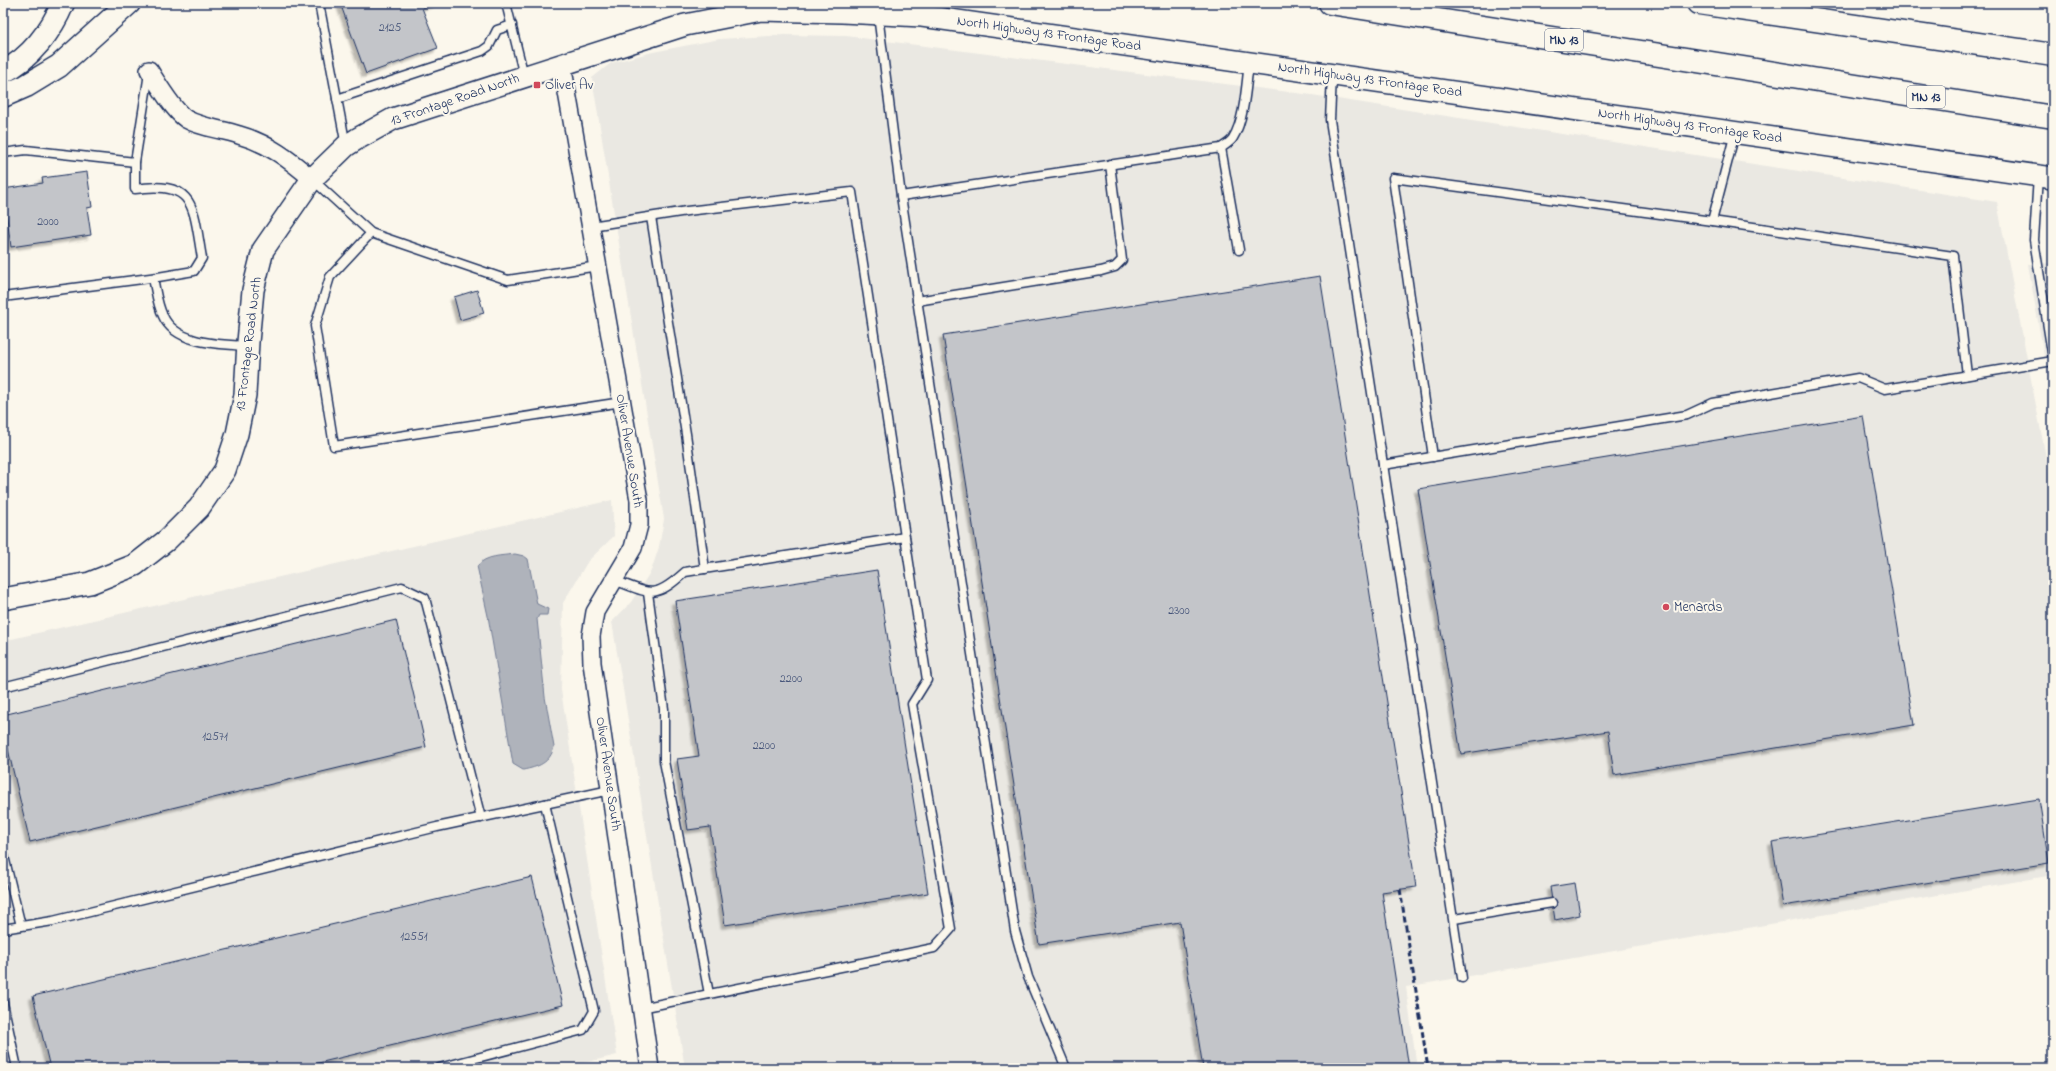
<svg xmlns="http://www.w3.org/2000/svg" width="2056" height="1071" font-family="'Indie Flower',sans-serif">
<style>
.built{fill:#eae8e2}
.water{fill:#afb3bb;stroke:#747e96}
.building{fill:#c3c5c9;stroke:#1b2f5e;filter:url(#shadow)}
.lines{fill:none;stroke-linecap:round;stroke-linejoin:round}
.service-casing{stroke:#1b2f5e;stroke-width:11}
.minor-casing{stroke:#1b2f5e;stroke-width:20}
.tertiary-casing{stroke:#1b2f5e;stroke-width:24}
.motorway-casing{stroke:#1b2f5e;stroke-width:25}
.service{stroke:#fbf7ec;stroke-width:8}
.minor{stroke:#fbf7ec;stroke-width:17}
.tertiary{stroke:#fbf7ec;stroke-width:21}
.motorway{stroke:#fbf7ec;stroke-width:22}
.rail{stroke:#1b2f5e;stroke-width:3;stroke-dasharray:6 3;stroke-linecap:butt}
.poi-dot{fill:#d1495b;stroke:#fbf7ec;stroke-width:1.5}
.labels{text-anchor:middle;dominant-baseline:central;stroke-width:4;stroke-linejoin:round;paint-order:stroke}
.number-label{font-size:12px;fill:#455479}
.shield{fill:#fbf7ec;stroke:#5e6b89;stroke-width:1}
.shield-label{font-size:13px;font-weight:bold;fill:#1b2f5e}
.street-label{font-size:14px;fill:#1b2f5e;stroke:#fbf7ec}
.poi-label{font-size:14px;fill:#1b2f5e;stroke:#fbf7ec;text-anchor:start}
</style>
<defs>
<filter id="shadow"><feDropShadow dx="-3.5" dy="3.5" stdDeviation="1" flood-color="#0004"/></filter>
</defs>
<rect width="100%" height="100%" fill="#fbf7ec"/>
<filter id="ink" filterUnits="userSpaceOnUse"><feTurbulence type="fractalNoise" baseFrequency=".025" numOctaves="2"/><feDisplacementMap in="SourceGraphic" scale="8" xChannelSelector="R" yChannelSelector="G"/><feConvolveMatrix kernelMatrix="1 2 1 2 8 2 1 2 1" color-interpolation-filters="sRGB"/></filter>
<g filter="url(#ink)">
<g class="built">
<path d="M784,35L846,36L1312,95L1997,202L2053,494V875L1406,987L1417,1068H685L612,622L631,602L651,571L659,547L664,519L592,78L611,63L653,52L720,39Z"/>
<path d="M2053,263V407L2028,264Z"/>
<path d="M612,500L614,536L588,561L563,603L561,690L617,1055L563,1068H3V641Z"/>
</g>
<path class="water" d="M515,554L524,556L528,559L537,604L548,609L547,615H539L537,619L545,697L554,747C550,763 538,767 523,770L513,764L488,616L477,566C486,555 502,556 515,554Z"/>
<g class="building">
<path d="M340,3H437L422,8L438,48L366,74Z"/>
<path d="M87,172L92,207L87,208L91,235L11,247L3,189L43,183L42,178Z"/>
<path d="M1320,276L1416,887L1382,892L1409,1068H1203L1180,922L1039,944L943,335Z"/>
<path d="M477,290L484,313L460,320L454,297Z"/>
<path d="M1863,416L1914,725L1614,775L1608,731L1461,754L1418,489Z"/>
<path d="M877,570L928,893L725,925L710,827L688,830L677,759L699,756L675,601Z"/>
<path d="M396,620L426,747L30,842L3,728V715Z"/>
<path d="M2039,799L2049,863L1783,906L1772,842Z"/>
<path d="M532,877L563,1005L297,1068H50L33,996Z"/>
<path d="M1575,883L1580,915L1555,920L1550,887Z"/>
</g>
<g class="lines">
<defs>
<g id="service">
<path d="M319,3L346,146"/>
<path d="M506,3L524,76"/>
<path d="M878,15L901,196L1221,148C1225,145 1231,142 1233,138C1245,118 1246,85 1249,63"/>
<path d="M1332,75L1330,120L1462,978"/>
<path d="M337,99L482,51L489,46L497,30L512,25"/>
<path d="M1735,133L1712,221L1953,256L1967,375"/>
<path d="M1221,148L1239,250"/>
<path d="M3,153L26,150L135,162"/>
<path d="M2038,176L2034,240L2053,359"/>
<path d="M313,180L371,233L330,277L315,326L334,446L622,402"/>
<path d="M901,196L1015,931L1028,977L1066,1068"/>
<path d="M651,217L686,434L705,569"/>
<path d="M591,226L687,211L852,192L927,680L912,704L951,929L934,948L641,1008"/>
<path d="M371,233L508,280L598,266"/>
<path d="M153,278C156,291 157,304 163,316C176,345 221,344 247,346"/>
<path d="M3,297L158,277L194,271L202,258C193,208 197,180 135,189V162L149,73"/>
<path d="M917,301L1101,271L1115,267L1122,260L1110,164"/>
<path d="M1433,457L1393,178L1712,221"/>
<path d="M1383,465L1687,415L1713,403L1858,378L1885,389L2053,361"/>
<path d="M614,580C651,594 654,600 685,572L905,537"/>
<path d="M648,593L664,709V761L709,994"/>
<path d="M3,687L402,587L425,598L481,818"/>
<path d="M3,852L21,926"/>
<path d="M1454,919L1552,903"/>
<path d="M3,929L53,921L437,827L610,790"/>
<path d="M3,1003L17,1068"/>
<path d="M439,1068L583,1030L594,1011L545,804"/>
</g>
<g id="minor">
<path d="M562,64L639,500V525L633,548L595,612L591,636L592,663L650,1068"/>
<path d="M149,70C158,84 173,110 186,119C202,128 222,129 239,135C268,143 290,160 312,179"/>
</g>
<path id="tertiary" d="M3,599L90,583L135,565L167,540L199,508L225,470L237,434L245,395L248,342L253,290L263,250L312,179L346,146L357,139L393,119L685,25L761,10L842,12L922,16L2053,178"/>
<g id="motorway">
<path d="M1330,3L2053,117"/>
<path d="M1699,3L2053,55"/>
<path d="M3,72C30,59 52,30 63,3"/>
<path d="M3,96L26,86L59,66L129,3"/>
</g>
</defs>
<use href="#service" class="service-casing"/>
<use href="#minor" class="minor-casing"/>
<use href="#tertiary" class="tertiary-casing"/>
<use href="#motorway" class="motorway-casing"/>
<use href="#service" class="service"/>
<use href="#minor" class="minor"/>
<use href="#tertiary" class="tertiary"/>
<use href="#motorway" class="motorway"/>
<path class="rail" d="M1400,889L1428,1068"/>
</g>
</g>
<g class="poi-dot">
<rect x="533" y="81" width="8" height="8" rx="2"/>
<circle cx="1666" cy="607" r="4"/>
</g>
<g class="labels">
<g class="number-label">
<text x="390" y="28">2125</text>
<text x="48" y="222">2000</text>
<text x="1179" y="611">2300</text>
<text x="791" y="679">2200</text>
<text x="215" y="737">12571</text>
<text x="764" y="746">2200</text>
<text x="414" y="937">12551</text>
</g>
<g class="shield">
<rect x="1545" y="29" width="38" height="22" rx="3"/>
<rect x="1907" y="86" width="38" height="22" rx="3"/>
</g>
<g class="shield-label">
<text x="1564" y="40">MN 13</text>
<text x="1926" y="97">MN 13</text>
</g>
<g class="street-label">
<text transform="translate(1049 34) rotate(8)">North Highway 13 Frontage Road</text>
<text transform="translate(1370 80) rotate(8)">North Highway 13 Frontage Road</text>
<text transform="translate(455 100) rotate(-19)">13 Frontage Road North</text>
<text transform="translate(1690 126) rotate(8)">North Highway 13 Frontage Road</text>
<text transform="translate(249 344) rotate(-83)">13 Frontage Road North</text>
<text transform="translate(629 451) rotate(81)">Oliver Avenue South</text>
<text transform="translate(608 774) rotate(82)">Oliver Avenue South</text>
</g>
<g class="poi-label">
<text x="545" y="85">Oliver Av</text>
<text x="1674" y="607">Menards</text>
</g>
</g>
<rect width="2056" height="1071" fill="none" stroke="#fbf7ec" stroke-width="16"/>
<rect x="8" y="8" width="2040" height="1055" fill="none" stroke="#1b2f5e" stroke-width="1.5" filter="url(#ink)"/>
</svg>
